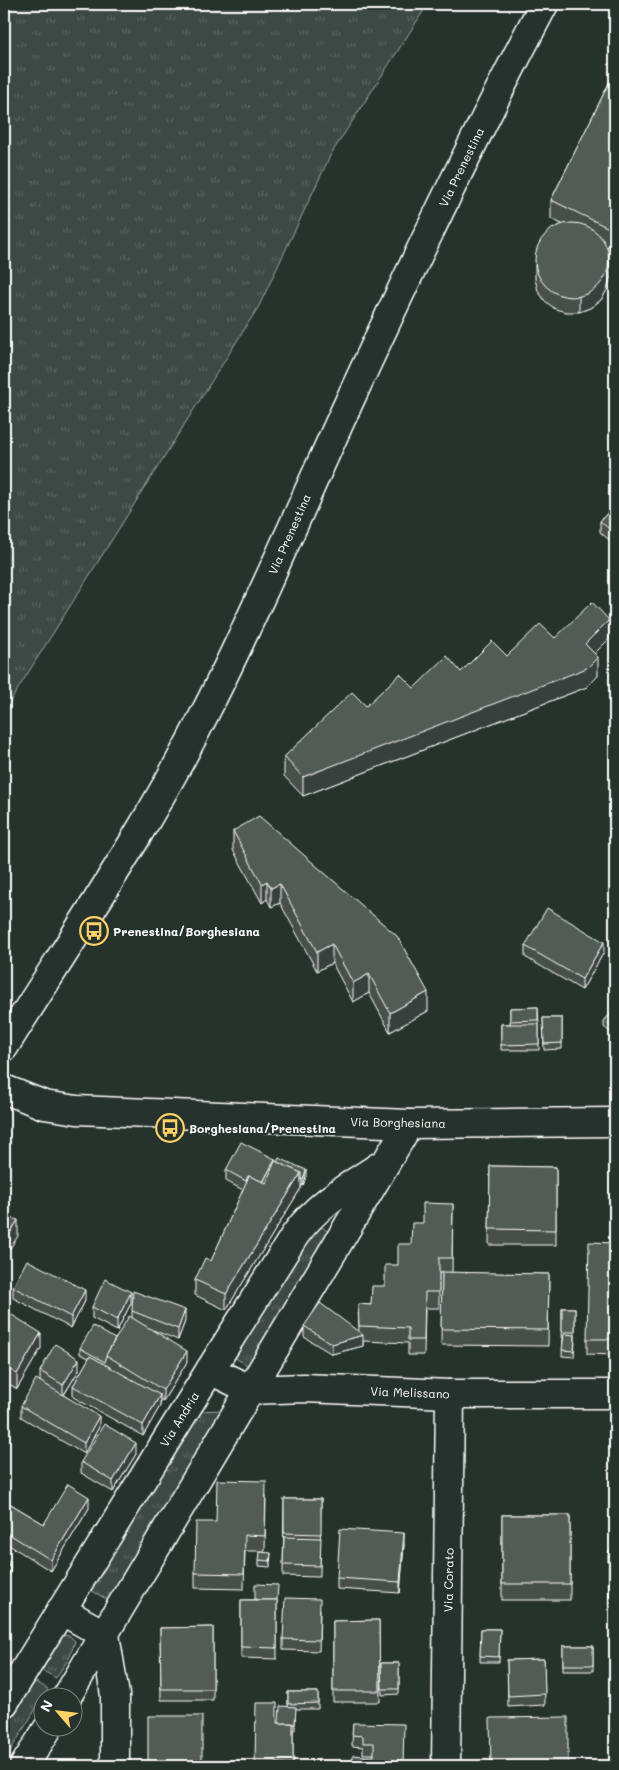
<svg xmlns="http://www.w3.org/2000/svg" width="619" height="1770" font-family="Mali,sans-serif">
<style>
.grass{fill:url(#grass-tufts);stroke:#9ea4a2}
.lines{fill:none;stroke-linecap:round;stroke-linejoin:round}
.minor-casing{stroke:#fff;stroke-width:31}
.major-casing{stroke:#fff;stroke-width:31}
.minor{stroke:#26332d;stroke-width:28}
.major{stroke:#26332d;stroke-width:28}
.wall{fill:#464f4b;stroke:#fff}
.shaded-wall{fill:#39403d;stroke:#fff}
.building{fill:#515c57;stroke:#fff}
.labels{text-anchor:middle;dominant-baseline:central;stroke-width:4;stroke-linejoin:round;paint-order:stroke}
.street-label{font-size:12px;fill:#fff;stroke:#26332d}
.poi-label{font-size:12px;font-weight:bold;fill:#fff;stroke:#26332d;text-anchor:start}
</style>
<defs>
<pattern id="grass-tufts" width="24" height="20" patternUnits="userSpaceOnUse" patternTransform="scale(1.25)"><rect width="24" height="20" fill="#3e4944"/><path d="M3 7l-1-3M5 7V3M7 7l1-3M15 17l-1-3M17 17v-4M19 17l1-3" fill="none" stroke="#5b6460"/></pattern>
</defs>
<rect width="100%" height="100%" fill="#26332d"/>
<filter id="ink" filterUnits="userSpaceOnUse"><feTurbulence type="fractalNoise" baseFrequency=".02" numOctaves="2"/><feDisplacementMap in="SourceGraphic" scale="10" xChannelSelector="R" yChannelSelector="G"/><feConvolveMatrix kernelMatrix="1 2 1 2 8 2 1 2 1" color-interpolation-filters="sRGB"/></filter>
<g filter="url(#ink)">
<g class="grass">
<path d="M4,4H428L331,154L259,306L4,711Z"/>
<path d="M314,1222L332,1234L250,1367L232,1356Z"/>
<path d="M223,1410L108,1600L87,1588L195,1411Z"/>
<path d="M62,1635L70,1636L75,1641L70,1656L56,1678L36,1667L53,1639Z"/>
<path d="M29,1678L48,1689L4,1761V1719Z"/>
</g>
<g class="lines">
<defs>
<g id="minor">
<path d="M4,1089L44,1105L77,1110L409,1124L615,1122"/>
<path d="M210,1370L251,1390L304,1388L450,1394H615"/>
<path d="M61,1610L105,1635L115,1695V1766"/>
<path d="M66,1698L409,1124"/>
<path d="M4,1703L210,1370L295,1235C319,1202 347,1188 380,1166"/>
<path d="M24,1766L48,1728"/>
<path d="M446,1766L450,1394"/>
</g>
<path id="major" d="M4,1047C73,937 147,829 205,713C257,611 301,506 349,402C411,268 475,135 544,4"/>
</defs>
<use href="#minor" class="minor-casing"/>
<use href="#major" class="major-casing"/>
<use href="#minor" class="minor"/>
<use href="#major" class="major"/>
</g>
<g class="wall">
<path d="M615,71V250L607,246L610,278L607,290L601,300L590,308L579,312H566L555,309L545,301L538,291L535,279V264L562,224L551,219V200Z"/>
<path d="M615,505V545L600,532V521Z"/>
<path d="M555,638L609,639L594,654L598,676L587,687L303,796L284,776V757L366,706L414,688L507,656Z"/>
<path d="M233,831L428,1011L390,1032L369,993L353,1002L332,963L317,971L280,903L271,907L267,899L262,903L233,850Z"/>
<path d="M525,946L604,952L582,990L525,957Z"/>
<path d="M538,1007L539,1024V1050H501V1024H510V1008Z"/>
<path d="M615,1009V1036L604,1027V1021Z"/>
<path d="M543,1018H562V1049L544,1050Z"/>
<path d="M275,1161L306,1176L303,1186L301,1185V1188L226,1310L195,1295V1280L211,1261L243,1190L226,1181V1170Z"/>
<path d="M490,1166L556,1167V1245H489Z"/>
<path d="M453,1204L452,1273L549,1274L548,1346L441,1345L442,1273H439V1308H425L424,1355H408V1343L363,1341V1346L332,1354L304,1337V1326L359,1332L358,1304L371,1305L385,1286L411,1244L423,1223Z"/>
<path d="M615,1243V1355L587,1354V1339Z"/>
<path d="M13,1287L85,1301L71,1328L13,1298Z"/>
<path d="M131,1303L117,1331L92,1318V1307Z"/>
<path d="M562,1308H575V1340L574,1357L562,1356L563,1338L562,1337Z"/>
<path d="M4,1310L41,1348L17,1389L4,1381Z"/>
<path d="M132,1311L185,1321L178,1340L153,1330L187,1362L163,1401L160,1399V1406L143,1436L73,1397V1386L89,1358L80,1354V1348L115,1339L132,1318Z"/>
<path d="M79,1370L64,1395L99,1427L84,1454L21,1417V1406L40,1381V1371Z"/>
<path d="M136,1454L113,1492L81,1473V1462Z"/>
<path d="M266,1496L265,1551H245L244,1589L195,1588V1573L216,1522Z"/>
<path d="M284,1499H321L320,1577L283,1576Z"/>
<path d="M4,1500L44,1524L89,1508L51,1571L4,1542Z"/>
<path d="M615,1511V1534H611V1528Z"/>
<rect x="502" y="1515" width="68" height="85"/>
<path d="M404,1544L400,1593L337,1589V1578Z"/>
<path d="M615,1551V1563L608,1562V1556Z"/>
<path d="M271,1553L270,1567L259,1566V1560Z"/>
<rect x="609" y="1566" width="6" height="41"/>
<path d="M241,1600H277V1659L241,1658Z"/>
<path d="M320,1609L319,1651L283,1650V1639Z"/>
<path d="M379,1620L380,1702H333V1621Z"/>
<path d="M213,1627V1700H161L160,1628Z"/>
<path d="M481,1629H500L499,1662H480Z"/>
<rect x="563" y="1646" width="30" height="25"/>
<path d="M544,1659L545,1705L508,1707L507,1660Z"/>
<path d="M381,1663H399V1694L382,1695Z"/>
<path d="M288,1692H318V1709H295V1730H293V1766H255L277,1723H279L288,1706Z"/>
<path d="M353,1723L403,1766L374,1756V1754H363V1747L352,1746Z"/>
</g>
<g class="shaded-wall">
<path d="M610,262V278L607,290L601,300L590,308L579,312V297Z"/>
<path d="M609,620V639L585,663V644Z"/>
<path d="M598,657V676L587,687L303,796V777Z"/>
<path d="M267,881V899L262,903V884Z"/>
<path d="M280,884V903L271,907V888Z"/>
<path d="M604,942V952L582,990V979Z"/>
<path d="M332,944V963L317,971V952Z"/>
<path d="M369,974V993L353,1002V983Z"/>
<path d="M428,992V1011L390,1032V1013Z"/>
<path d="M275,1159V1170L263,1194V1183Z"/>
<path d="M306,1170V1176L303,1186V1180Z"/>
<path d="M301,1173V1188L226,1310V1294Z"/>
<path d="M18,1220V1236L4,1258V1243Z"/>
<path d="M85,1290V1301L71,1328V1317Z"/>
<path d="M131,1292V1303L117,1331V1320Z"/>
<path d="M185,1310V1321L178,1340V1329Z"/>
<path d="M41,1333V1348L17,1389V1374Z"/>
<path d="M363,1335V1346L332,1354V1344Z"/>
<path d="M187,1351V1362L163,1401V1390Z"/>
<path d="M79,1359V1370L63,1396V1385Z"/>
<path d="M160,1395V1406L143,1436V1425Z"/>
<path d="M99,1416V1427L84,1454V1443Z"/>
<path d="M136,1443V1454L113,1492V1481Z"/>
<path d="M89,1497V1508L51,1571V1560Z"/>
<path d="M404,1533V1544L400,1593V1582Z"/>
<path d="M10,1562V1573L4,1583V1572Z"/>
</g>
<g class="building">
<path d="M615,71V231L551,200Z"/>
<circle cx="572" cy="260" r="37"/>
<path d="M615,505V534L600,521Z"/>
<path d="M592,602L609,620L585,644L598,657L587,668L303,777L284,757L352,692L366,706L400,674L414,688L447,656L461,672L492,641L507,656L540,624L555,638Z"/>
<path d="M259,816L397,936L428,992L390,1013L369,974L353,983L332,944L317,952L280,884L271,888L267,881L262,884L233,831Z"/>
<path d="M547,908L604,942L582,979L525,946Z"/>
<path d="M538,1007V1020L510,1021V1008Z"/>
<path d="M615,1009V1031L604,1021Z"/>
<path d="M543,1018H562V1043L544,1044Z"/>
<path d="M501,1024H539V1044L501,1045Z"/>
<path d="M241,1142L275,1159L263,1182L249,1176H248L246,1181L226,1170Z"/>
<path d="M279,1158L306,1170L303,1180L301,1179V1173L277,1162Z"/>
<path d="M275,1161L301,1173L226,1294L195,1280L205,1258L211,1261L249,1176L266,1183Z"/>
<path d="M490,1166L556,1167V1230L489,1229Z"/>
<path d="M423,1203L453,1204L452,1258H439V1292H425L424,1340H408V1328L359,1326L358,1304L371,1305L372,1286H385V1265H398V1244H411L412,1223H423Z"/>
<path d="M4,1216L18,1220L4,1243Z"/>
<path d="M589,1242L615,1243V1339H587Z"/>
<path d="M27,1260L85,1290L71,1317L13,1287Z"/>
<path d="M442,1272L549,1274L548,1330L441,1329Z"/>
<path d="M105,1279L131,1292L117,1320L92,1307Z"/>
<path d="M133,1291L185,1310L178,1329L132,1311Z"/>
<path d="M320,1303L363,1335L332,1344L304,1326Z"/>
<rect x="562" y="1308" width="13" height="24"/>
<path d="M4,1310L41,1333L17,1374L4,1366Z"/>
<path d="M129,1316L187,1351L163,1390L106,1355Z"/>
<path d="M93,1326L115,1339L106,1355V1359L105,1362L80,1348Z"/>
<path d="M564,1334L575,1335L574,1351L562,1350Z"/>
<path d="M55,1344L79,1359L63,1385L40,1371Z"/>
<path d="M90,1356L160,1395L143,1425L73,1386Z"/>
<path d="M36,1379L99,1416L84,1443L21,1406Z"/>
<path d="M104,1424L136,1443L113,1481L81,1462Z"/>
<path d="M217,1480L266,1481L265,1536L245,1535L244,1574L195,1573L196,1522H216Z"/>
<path d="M68,1484L89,1497L51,1560L4,1531V1500L44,1524Z"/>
<path d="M284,1499H321V1534L284,1533Z"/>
<path d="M612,1510L615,1511V1528H611Z"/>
<rect x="502" y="1515" width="68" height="69"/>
<path d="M340,1529L404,1533L400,1582L337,1578Z"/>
<path d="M284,1537L321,1538L320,1566L283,1565Z"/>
<path d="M609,1550L615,1551V1557L608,1556Z"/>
<path d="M260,1552L271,1553L270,1561L259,1560Z"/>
<path d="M4,1558L10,1562L4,1572Z"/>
<rect x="609" y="1566" width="6" height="36"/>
<path d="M255,1584L278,1585L277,1600H255Z"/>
<path d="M285,1598L320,1599L319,1640L283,1639Z"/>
<path d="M241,1600H277V1648L241,1647Z"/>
<path d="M379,1620L380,1691H333V1621Z"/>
<path d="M213,1627V1689H161L160,1628Z"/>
<path d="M481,1629H500L499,1657L480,1656Z"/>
<rect x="563" y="1646" width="30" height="19"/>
<path d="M544,1659L545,1694L508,1696L507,1660Z"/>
<path d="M381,1663H399V1689H382Z"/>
<path d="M288,1692H318V1703L288,1704Z"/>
<path d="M256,1703H277V1723H293V1764L276,1763V1766H255Z"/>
<path d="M280,1706L296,1707L295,1724H293V1723H279Z"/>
<rect x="148" y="1716" width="54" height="50"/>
<path d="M568,1717V1766H491L490,1718Z"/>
<path d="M353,1723L404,1724L403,1766H366V1756H374V1743H363V1736L352,1735Z"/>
<path d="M353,1755L365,1756L364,1766H352Z"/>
</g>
</g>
<defs>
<symbol id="bus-ring" viewBox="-11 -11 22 22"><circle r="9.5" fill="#26332d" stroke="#ffd166" stroke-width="1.5"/><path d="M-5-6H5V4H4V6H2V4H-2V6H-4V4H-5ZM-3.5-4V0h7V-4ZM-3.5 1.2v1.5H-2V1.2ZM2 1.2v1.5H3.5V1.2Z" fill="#ffd166"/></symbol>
</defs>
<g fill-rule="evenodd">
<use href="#bus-ring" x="78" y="915" width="32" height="32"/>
<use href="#bus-ring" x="154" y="1112" width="32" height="32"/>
</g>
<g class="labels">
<g class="street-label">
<text transform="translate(461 167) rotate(-64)">Via Prenestina</text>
<text transform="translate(289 534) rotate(-66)">Via Prenestina</text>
<text transform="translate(398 1122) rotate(1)">Via Borghesiana</text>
<text transform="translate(410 1392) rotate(2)">Via Melissano</text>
<text transform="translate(179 1419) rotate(-58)">Via Andria</text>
<text transform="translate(448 1580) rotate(-89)">Via Corato</text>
</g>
<g class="poi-label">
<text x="113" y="931">Prenestina/Borghesiana</text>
<text x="189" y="1128">Borghesiana/Prenestina</text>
</g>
</g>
<rect width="619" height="1770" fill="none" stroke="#26332d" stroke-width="20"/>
<rect x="10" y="10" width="599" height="1750" fill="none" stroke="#fff" stroke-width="2" filter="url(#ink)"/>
<g transform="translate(58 1712) rotate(298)"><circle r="24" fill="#26332d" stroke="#7d8581"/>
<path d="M0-4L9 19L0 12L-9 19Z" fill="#ffd166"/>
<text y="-8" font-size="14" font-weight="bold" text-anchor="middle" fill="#ffffff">N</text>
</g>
</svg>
